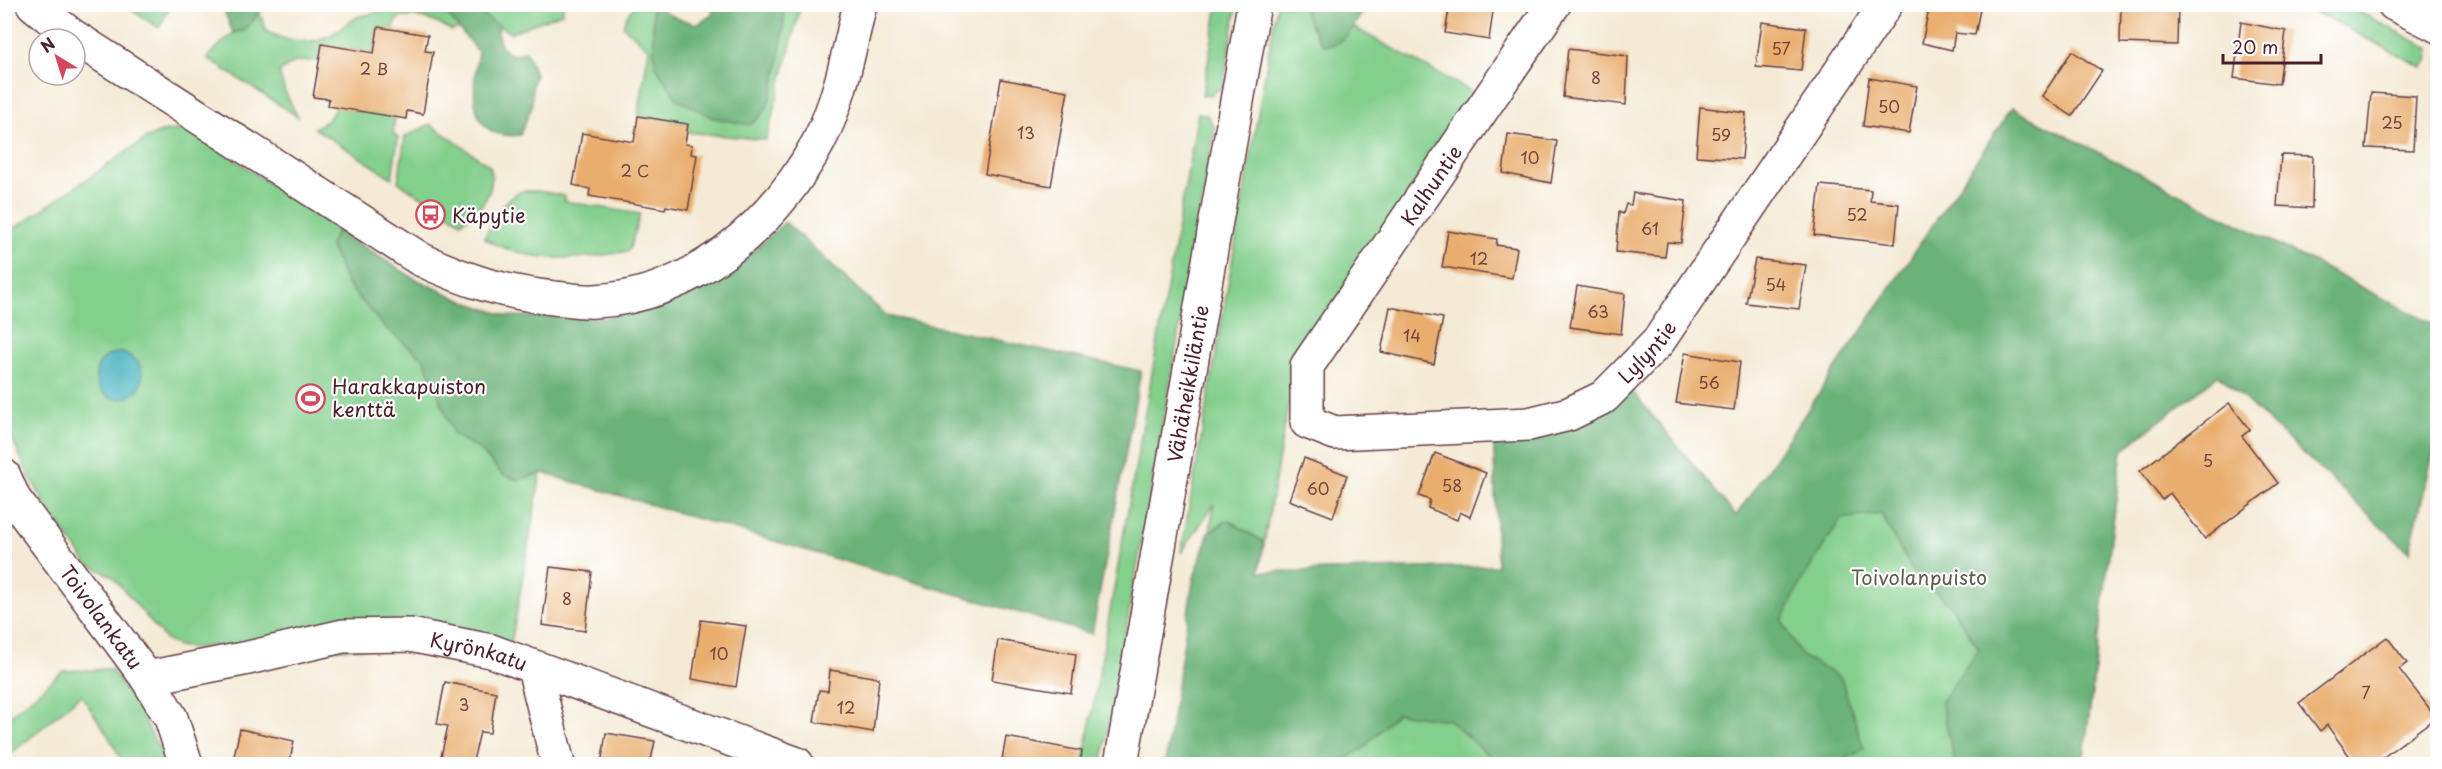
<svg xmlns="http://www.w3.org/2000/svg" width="2442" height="769" font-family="'Playpen Sans',sans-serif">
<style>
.green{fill:#83cf8c;stroke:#66775c;stroke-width:1.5}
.forest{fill:#6ab278;stroke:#5a6852;stroke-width:1.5}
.water{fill:#42b1bd;stroke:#466874;stroke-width:1.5}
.building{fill:#e9ae6e}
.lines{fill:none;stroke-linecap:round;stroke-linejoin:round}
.minor-casing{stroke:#643d44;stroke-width:36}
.minor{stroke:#fff;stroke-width:33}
.labels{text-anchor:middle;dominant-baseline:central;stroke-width:4.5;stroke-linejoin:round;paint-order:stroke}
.number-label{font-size:16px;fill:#72433c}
.street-label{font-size:20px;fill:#4a1f2b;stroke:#fff}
.poi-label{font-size:20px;fill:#4a1f2b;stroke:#fff;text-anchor:start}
.park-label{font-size:20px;fill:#5e5d4d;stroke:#fff}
</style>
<rect width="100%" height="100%" fill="#fff"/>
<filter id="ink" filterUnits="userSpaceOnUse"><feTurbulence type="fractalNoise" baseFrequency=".0167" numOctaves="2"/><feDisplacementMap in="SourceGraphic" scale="12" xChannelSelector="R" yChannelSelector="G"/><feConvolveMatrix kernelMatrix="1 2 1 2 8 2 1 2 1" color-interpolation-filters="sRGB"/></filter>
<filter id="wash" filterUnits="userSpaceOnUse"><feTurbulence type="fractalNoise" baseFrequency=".008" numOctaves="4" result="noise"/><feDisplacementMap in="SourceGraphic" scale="24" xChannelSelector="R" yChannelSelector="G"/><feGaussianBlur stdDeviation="1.35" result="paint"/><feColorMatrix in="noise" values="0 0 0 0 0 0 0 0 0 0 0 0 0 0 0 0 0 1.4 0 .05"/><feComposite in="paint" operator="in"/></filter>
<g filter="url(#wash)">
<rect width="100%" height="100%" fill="#f4ead5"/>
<g class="green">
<path d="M123,5H166L168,11L159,28Z"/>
<path d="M389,5L413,8L420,5H435L444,10L459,28L452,31C438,22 413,12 397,19L394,29L378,27L373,55L363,51L322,44L319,60L295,62L279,72L285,92L298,117L208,59L209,55L233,33L245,30L259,11L267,32L288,40L313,41L331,35L357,17L378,12Z"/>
<path d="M466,5L564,4V5L562,13L510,33Z"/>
<path d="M635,5H652L655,65L773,90L784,22V5H801L766,140L687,132L688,124L638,116L649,49L623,26L626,17Z"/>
<path d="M1218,5H1237L1223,87L1212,94L1202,96Z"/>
<path d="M1277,5H1367L1353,27L1478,95L1296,383L1288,405L1259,572L1497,566L1494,444L1530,440L1736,516L2012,108L2437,326V438L2409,552L2219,375L2122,450L2083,764H1173L1214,504L1181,553Z"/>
<path d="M2310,5H2346L2430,49L2428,61L2422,67L2311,10Z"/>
<path d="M336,107L395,117L393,133L398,138L392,178L314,128L328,120Z"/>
<path d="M1198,113L1207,115L1215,128L1102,764H1083Z"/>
<path d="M430,124L490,166C497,191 481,211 461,222L398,182L405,137Z"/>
<path d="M176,130L190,131L202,137L337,230L413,278L463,301L507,316L541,473L511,644L214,653L213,646C196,649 182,649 167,641L112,576L87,564L45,504L27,472L5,422V235L147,138L161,132Z"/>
<path d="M522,191H539L565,196L564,201L640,214L630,248L628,251C579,261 529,264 484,238C493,221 503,198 522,191Z"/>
<path d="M111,669L139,710L167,764H124L106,732L81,695L5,759V720L63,671Z"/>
</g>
<g class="forest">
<path d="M222,5H266L245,30L233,33Z"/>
<path d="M468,5L499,26C496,39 500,48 512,55L526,51L535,74L532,87V106L520,135C466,142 472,88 478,52L444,10Z"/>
<path d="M652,5L679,19L698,24L712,15L713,5H784C783,32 778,90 764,112C761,117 754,121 750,125L714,118L677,99L655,65Z"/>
<path d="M1303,5L1304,4L1367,5C1356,21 1345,49 1323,45C1315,33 1305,19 1303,5Z"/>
<path d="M2012,108L2437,326V438L2409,552L2219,375L2122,450L2083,764H1955L1941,701L1979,649L1951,606L1913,572L1881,514L1841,519L1802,580L1782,621L1802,656L1841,678L1864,749L1837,764H1498L1449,720L1397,713L1363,749L1334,764H1165L1193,581L1209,532L1228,520L1264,542L1259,572L1497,566L1494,444L1530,440L1632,391L1736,516Z"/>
<path d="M785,222L887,316L1141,371L1092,634L542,473L519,480L503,475L479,449L454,435L424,359L385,328L347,284L330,245L337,230L413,278L463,301L507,316L604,318L674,299L719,277L738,265Z"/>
</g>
<circle class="water" cx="119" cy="376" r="23"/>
<g id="blocks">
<g class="building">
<path d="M1450,4H1494L1489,40L1445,33Z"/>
<path d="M1930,4H1981L1975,35L1955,33L1952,50L1922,43Z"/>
<path d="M2121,4H2178L2177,45L2120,43Z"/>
<path d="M1762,22L1806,28L1801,71L1756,67Z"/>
<path d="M2241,22L2286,31L2279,84L2234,78Z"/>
<path d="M378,27L428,35L425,51L433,52L423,114L407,111L406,119L328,106L329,99L313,97L322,44L374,53Z"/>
<path d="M1568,49L1628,56L1626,105L1563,97Z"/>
<path d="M2072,51L2102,71L2072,116L2042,96Z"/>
<path d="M1869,78L1917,86L1909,133L1863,126Z"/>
<path d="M1001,79L1068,91L1051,186L985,174Z"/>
<path d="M2371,93L2416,96L2413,150L2366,148Z"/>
<path d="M1700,107L1746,113L1742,159L1696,156Z"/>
<path d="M638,116L688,124L685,144L692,145L691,154L697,155L688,210L666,206L665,209L589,196L590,189L573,185L582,133L634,142Z"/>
<path d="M1508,134L1557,141L1551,183L1503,173Z"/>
<path d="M2281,155L2313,156L2312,208L2277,206Z"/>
<path d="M1820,185L1871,190L1870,201L1899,204L1895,244L1814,235Z"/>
<path d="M1633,193L1686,201L1681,243L1667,242L1665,257L1616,252L1619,212L1623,214L1626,204L1631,205Z"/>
<path d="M1448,231L1497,239L1496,245L1517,248L1512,278L1442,267Z"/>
<path d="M1755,259L1806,265L1799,309L1746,303Z"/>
<path d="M1577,286L1625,294L1621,334L1570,327Z"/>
<path d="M1390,307L1443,318L1434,364L1381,352Z"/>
<path d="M1685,353L1740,362L1734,410L1676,403Z"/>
<path d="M2229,403L2250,430L2242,436L2278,483L2205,539L2170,493L2162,500L2140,471Z"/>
<path d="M1435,453L1486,473L1470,517L1460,512L1457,520L1428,508L1430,500L1419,496Z"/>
<path d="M1304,458L1347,475L1333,517L1289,500Z"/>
<path d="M550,567L592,572L585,631L542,625Z"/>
<path d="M701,620L746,626L736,687L692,679Z"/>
<path d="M2387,637L2407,663L2399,669L2436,717L2373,765H2356L2327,725L2320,731L2299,703Z"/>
<path d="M998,640L1076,654L1071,693L992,680Z"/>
<path d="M830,670L879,678L873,732L814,722L819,690L828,691Z"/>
<path d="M445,682L496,692L490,733L480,732L472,765H439L448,726L437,724Z"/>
<path d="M240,729L294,741L289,765H232Z"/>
<path d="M606,733L655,741L650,765H601Z"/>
<path d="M1006,737L1082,751L1080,765H1001Z"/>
</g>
</g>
</g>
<g filter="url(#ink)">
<use href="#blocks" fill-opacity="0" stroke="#643d44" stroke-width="1.5"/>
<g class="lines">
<defs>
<g id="minor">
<path d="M33,4L71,35L420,259C467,281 502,292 554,298C567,299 581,302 595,301C692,296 773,226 818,143C840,101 849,50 860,4"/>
<path id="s1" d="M1554,4L1307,366V422L1335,433L1529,424L1569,414L1604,397L1658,342L1886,4"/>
<path d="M2394,4L2438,26"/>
<path id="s2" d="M4,476L14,499L147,678L171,718L186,764"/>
<path d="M534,668L558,764"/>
<path id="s3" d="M147,678L248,658L343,636L410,635L491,651L797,764"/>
<path id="s4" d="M1121,764L1254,4"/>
</g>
</defs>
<use href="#minor" class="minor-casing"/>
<use href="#minor" class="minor"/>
</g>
</g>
<defs>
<symbol id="bus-ring" viewBox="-11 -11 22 22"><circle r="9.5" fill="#fff" stroke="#d1495b" stroke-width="1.5"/><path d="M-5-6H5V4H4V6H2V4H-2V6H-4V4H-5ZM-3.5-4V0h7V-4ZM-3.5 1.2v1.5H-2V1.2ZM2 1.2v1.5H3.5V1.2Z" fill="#d1495b"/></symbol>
<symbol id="stadium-ring" viewBox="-11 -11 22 22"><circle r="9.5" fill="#fff" stroke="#d1495b" stroke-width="1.5"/><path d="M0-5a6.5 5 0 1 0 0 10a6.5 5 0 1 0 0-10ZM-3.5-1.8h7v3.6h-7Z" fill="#d1495b"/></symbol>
</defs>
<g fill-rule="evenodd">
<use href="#bus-ring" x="414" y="198" width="33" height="33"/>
<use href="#stadium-ring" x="294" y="382" width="33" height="33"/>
</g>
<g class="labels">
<g class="number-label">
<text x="1781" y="48">57</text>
<text x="374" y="68">2 B</text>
<text x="1596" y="77">8</text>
<text x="1889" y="106">50</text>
<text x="2392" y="122">25</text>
<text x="1026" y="132">13</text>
<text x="1721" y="134">59</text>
<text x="1530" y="157">10</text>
<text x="635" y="170">2 C</text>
<text x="1857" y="214">52</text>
<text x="1650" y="228">61</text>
<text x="1479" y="258">12</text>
<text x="1776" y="284">54</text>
<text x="1598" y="311">63</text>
<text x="1412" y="335">14</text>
<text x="1709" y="382">56</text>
<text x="2208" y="460">5</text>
<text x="1452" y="485">58</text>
<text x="1318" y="488">60</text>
<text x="567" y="598">8</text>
<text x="719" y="653">10</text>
<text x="2366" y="692">7</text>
<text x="464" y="704">3</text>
<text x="846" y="707">12</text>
</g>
<g class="street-label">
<text transform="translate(1431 185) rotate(-56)">Kalhuntie</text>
<text stroke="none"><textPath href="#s1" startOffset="861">Lylyntie</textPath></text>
<text stroke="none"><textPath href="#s4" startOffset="386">Vähäheikkiläntie</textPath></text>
<text stroke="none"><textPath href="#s2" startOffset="172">Toivolankatu</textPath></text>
<text stroke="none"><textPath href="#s3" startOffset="338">Kyrönkatu</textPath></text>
</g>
<g class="poi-label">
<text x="452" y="215">Käpytie</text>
<text x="332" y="386">Harakkapuiston<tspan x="332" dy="23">kenttä</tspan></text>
</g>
<g class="park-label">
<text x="1919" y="577">Toivolanpuisto</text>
</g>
</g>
<rect width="2442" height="769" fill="none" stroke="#fff" stroke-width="24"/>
<g transform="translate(57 57) rotate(322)"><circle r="28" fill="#ffffff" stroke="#b7a5aa" stroke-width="1.5"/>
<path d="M0-4.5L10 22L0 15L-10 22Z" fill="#d1495b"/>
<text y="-9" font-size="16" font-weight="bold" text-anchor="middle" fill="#4a1f2b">N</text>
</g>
<path d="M2223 54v9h98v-9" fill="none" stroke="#4a1f2b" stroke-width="3"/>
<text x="2232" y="54" font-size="18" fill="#4a1f2b" stroke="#ffffff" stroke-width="4.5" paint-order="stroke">20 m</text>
</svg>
